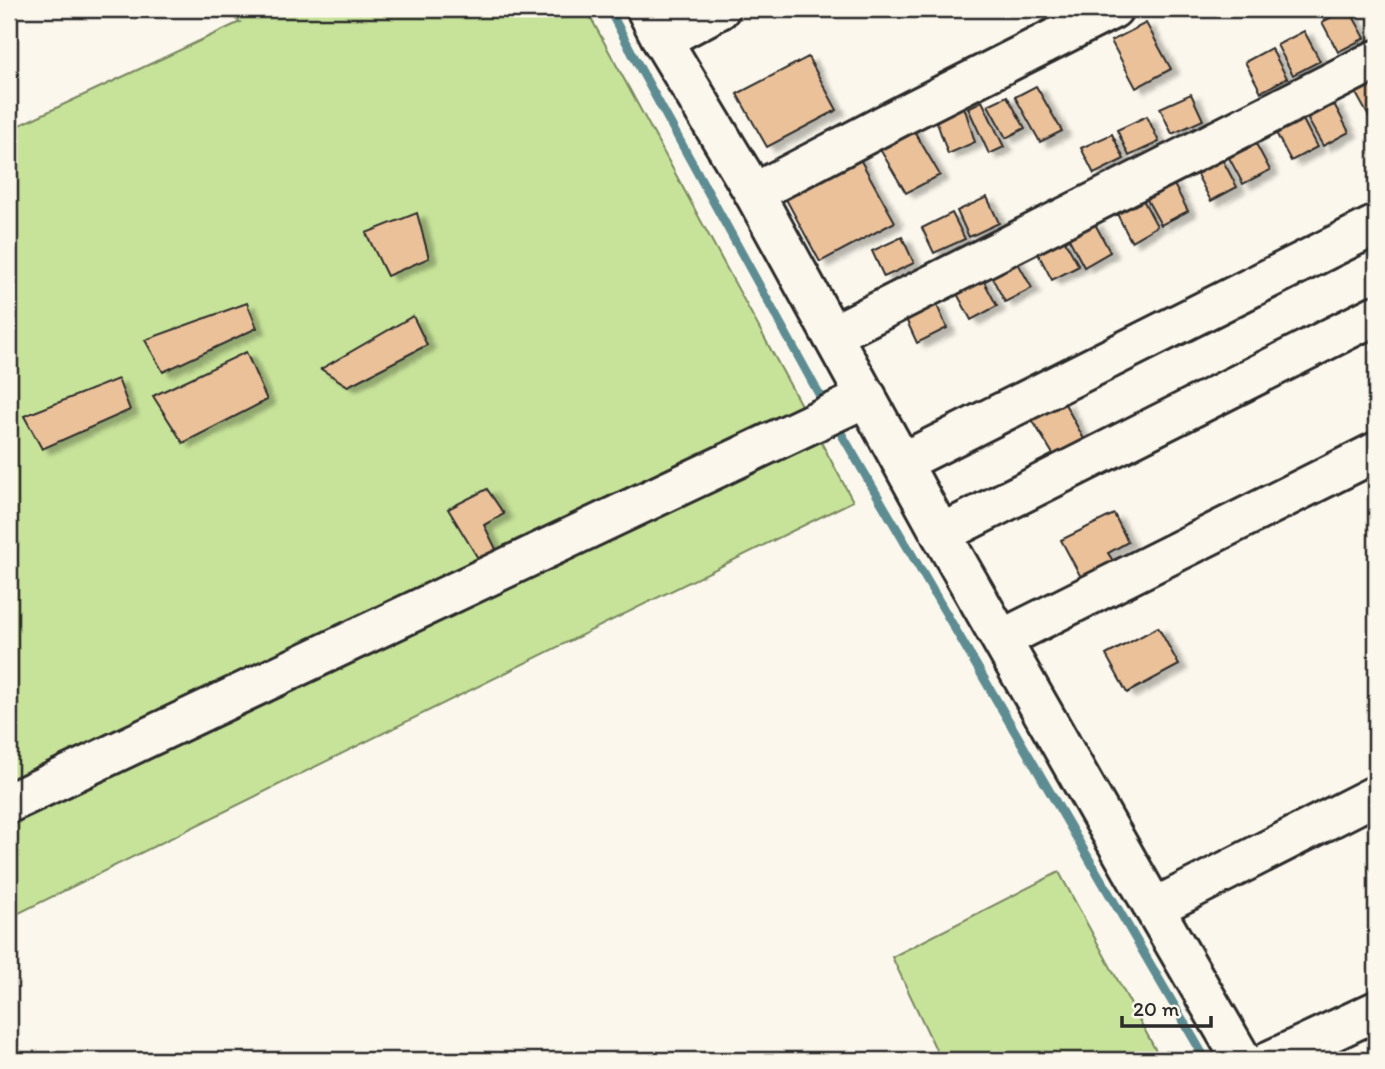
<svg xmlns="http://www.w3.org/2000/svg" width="1385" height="1069" font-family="Itim,sans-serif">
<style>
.green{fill:#c7e399;stroke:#798762;stroke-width:2}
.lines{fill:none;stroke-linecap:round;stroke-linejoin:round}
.stream{stroke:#5d8d93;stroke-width:9}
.building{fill:#ebc19a;stroke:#2b2b2b;stroke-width:2;filter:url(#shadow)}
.minor-casing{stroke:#2b2b2b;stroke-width:44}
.minor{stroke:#fbf7ec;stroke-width:38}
</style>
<defs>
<filter id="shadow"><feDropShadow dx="8" dy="4.5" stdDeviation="2" flood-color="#0004"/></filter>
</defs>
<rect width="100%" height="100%" fill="#fbf7ec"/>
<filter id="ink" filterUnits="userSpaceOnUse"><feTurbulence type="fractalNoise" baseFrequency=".0143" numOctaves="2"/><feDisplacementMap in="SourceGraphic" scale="14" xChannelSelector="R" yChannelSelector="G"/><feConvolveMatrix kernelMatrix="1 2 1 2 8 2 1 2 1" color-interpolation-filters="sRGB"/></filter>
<g filter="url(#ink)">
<g class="green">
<path d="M220,9H586L853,501L9,918V130L240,22Z"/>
<path d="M1059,872L1161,1060H941L892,957Z"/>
</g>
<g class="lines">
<g class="stream">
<path d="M609,9L641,70L825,405"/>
<path d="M834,421L1206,1060"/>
</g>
</g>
<g class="building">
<path d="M1347,9H1349L1365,38L1338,52L1322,22Z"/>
<path d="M1146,23L1171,69L1136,88L1111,41Z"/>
<path d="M1304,31L1320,61L1293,75L1277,45Z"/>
<path d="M1271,48L1287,78L1261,92L1245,62Z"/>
<path d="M808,57L837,110L767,147L737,94Z"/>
<path d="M1376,75V113L1369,117L1353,88Z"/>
<path d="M1036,86L1062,131L1040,142L1015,97Z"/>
<path d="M1191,94L1203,120L1172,134L1160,108Z"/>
<path d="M1007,96L1025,128L1006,138L988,105Z"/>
<path d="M982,101L1004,147L989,154L968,108Z"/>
<path d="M1333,102L1349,132L1323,146L1306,116Z"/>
<path d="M963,103L975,142L948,154L934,114Z"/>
<path d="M1147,116L1159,142L1129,156L1117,130Z"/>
<path d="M1301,116L1317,147L1291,161L1275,131Z"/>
<path d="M910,124L940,175L906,193L875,141Z"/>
<path d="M1112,134L1124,159L1094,174L1081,148Z"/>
<path d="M1254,140L1270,170L1243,184L1227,154Z"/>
<path d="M856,152L895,222L820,262L781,190Z"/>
<path d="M1221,157L1237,187L1211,201L1195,171Z"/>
<path d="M1172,181L1188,211L1161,225L1145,196Z"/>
<path d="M1141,196L1157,226L1131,241L1115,210Z"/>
<path d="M987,197L999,223L969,237L957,211Z"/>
<path d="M417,213L429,258L387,276L366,233Z"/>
<path d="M952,213L965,239L934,253L922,228Z"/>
<path d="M1094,222L1110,252L1084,267L1068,237Z"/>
<path d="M1062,236L1079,266L1052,280L1036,250Z"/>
<path d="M902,237L914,263L884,277L872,251Z"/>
<path d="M1015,258L1032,288L1005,302L989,272Z"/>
<path d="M981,276L997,306L971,320L955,290Z"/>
<path d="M247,303L257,328L163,372L145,340Z"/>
<path d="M936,303L947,328L917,343L905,317Z"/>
<path d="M413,316L427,345L348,386L321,369Z"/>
<path d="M246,352L267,400L183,443L153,396Z"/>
<path d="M118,379L130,410L42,449L24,416Z"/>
<path d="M1064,402L1085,441L1056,459L1031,418Z"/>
<path d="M487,489L504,514L484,525L497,551L479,560L448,509Z"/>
<path d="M1114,514L1128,542L1108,553L1115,564L1083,581L1061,540Z"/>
<path d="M1158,627L1179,665L1127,693L1106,655Z"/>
</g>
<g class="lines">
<defs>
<g id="minor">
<path d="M646,9L662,40L754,193L941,534L1154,908L1242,1060"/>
<path d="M662,40L720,9"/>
<path d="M754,193L905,114L1113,9"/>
<path d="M832,335L1376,60"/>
<path d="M903,462L1376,225"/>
<path d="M941,534L1376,315"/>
<path d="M1002,639L1376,452"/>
<path d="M9,803L867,397"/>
<path d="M1154,908L1376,795"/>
<path d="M1271,1060L1376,1011"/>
</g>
</defs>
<use href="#minor" class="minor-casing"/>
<use href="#minor" class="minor"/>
</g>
</g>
<rect width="1385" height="1069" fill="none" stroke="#fbf7ec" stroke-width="35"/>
<rect x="18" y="18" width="1350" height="1034" fill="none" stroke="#2b2b2b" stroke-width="2.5" filter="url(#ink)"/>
<path d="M1122 1016v10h89v-10" fill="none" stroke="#2b2b2b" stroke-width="3.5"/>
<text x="1133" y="1016" font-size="21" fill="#2b2b2b" stroke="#fbf7ec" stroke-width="5" paint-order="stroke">20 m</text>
</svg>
